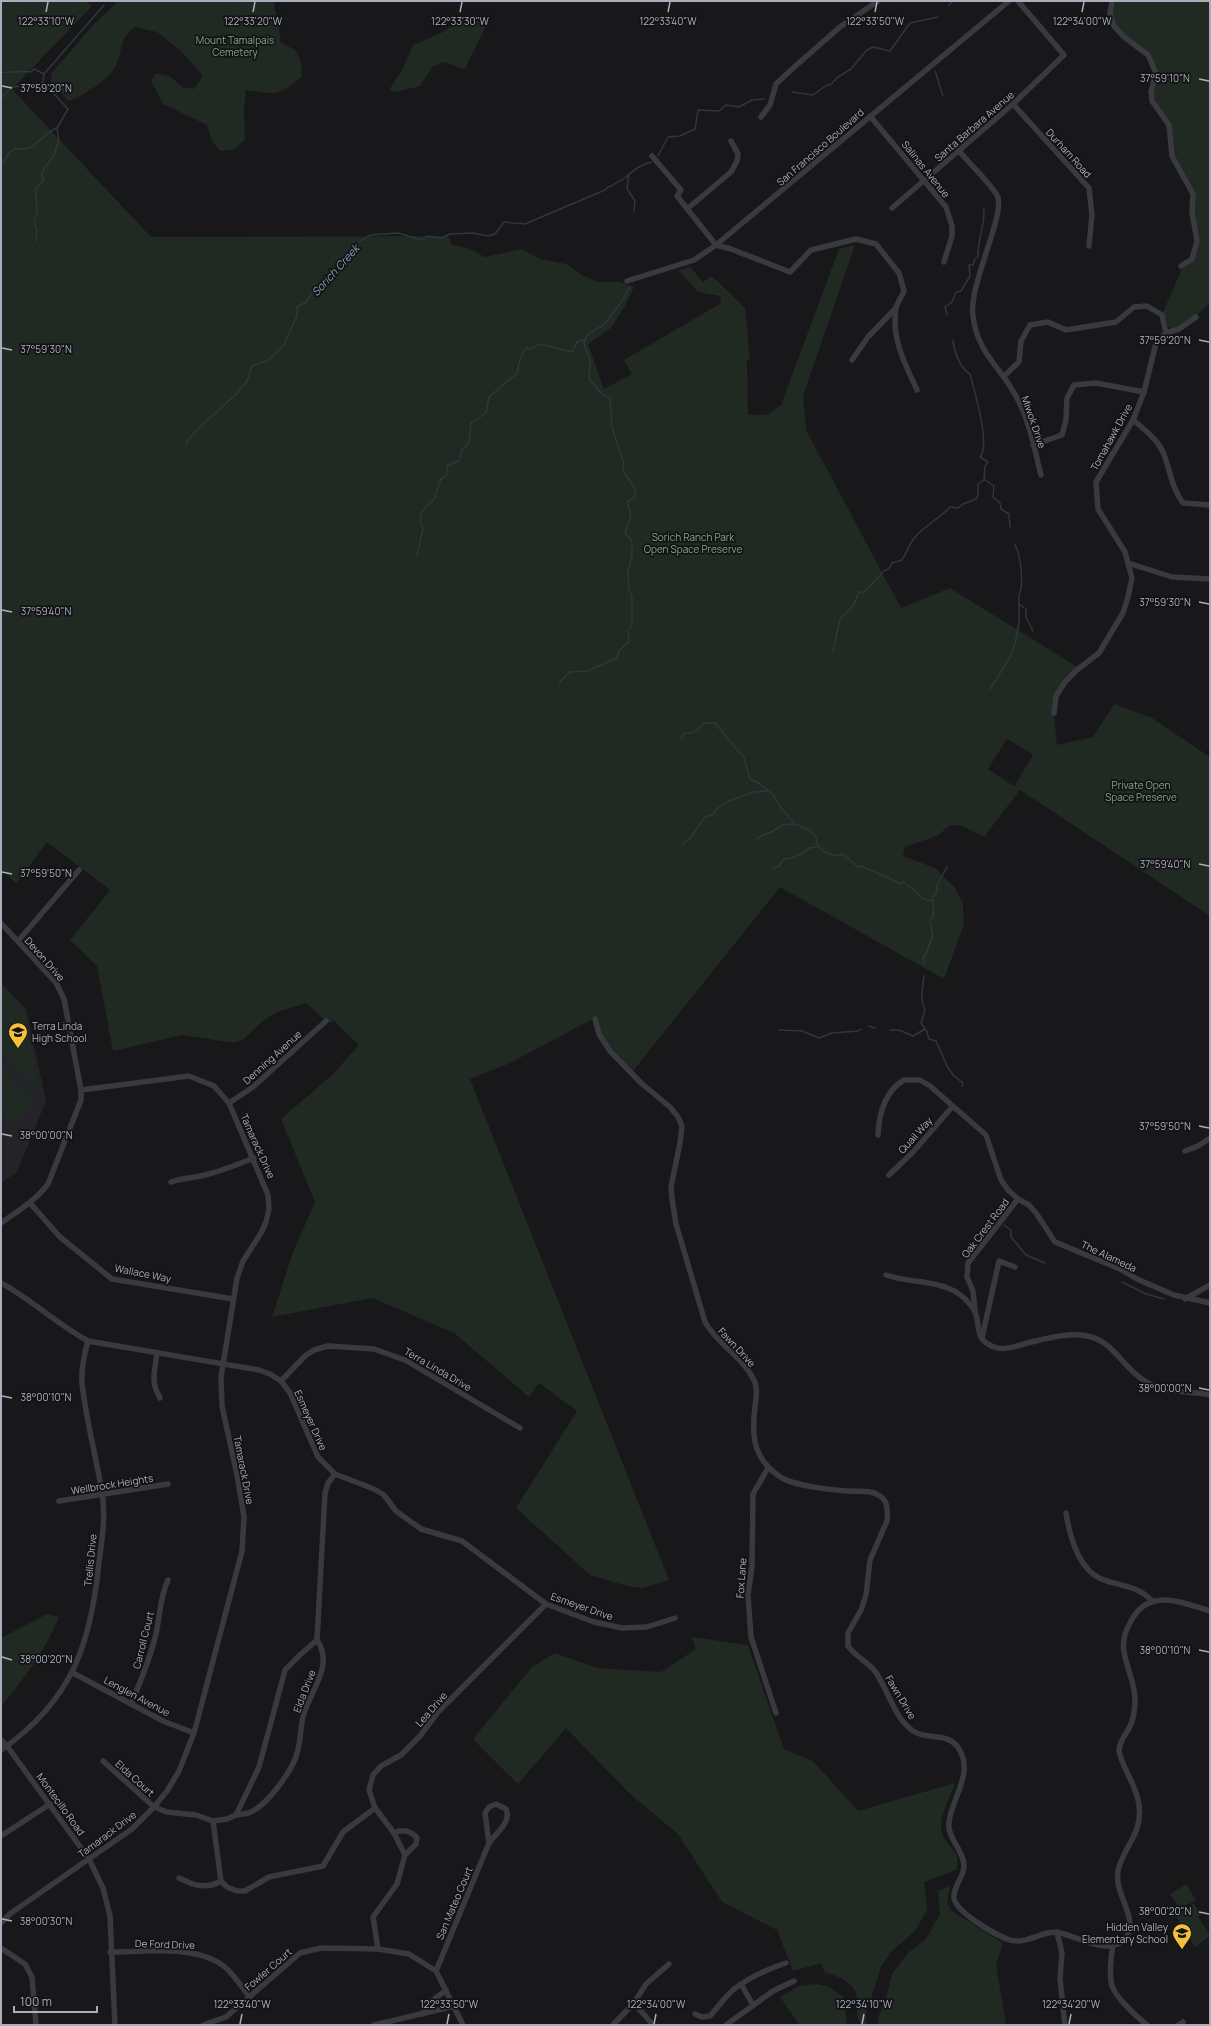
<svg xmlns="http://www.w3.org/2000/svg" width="1211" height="2026" font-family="Manrope,sans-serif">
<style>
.built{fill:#242428}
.green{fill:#202922;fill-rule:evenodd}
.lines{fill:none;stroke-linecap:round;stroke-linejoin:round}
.stream{stroke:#2e363f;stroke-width:1.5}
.minor{stroke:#393a40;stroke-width:5.5}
.ticks{fill:none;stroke:#aaaeba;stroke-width:1.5}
.labels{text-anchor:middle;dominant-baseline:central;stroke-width:3.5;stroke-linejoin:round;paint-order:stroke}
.park-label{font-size:10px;fill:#81a685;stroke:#131316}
.street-label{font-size:10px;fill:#aaaeba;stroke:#131316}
.poi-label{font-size:10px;fill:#aaaeba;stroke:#131316;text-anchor:start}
.water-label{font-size:11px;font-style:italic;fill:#819ab6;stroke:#131316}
.ticks-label{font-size:10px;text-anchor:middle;fill:#aaaeba;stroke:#131316;stroke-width:3.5;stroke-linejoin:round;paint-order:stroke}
</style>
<rect width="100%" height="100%" fill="#18181b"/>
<path class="built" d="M1,983L26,1009L46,1101L17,1172L1,1183Z"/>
<g class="green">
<path d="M1,1H86L92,6L12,89L151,237L448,236L452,245L468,248L485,257L522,249L540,259L566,264L583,276L599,282H620L634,287L625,306L611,328L588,344L604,389L632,374L624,360L721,303L720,296L698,292L678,270L690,267L703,282L712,276L745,308L750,360H747L748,415H767L781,405L839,249L855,245L803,396L806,430L901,608L950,588L1079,668L1056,696L1054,713L1057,745L1093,737L1114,704L1152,718L1210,757V916L1020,790L984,837L962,826L952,825L945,829L939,835L905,847L903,856L935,868L955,888L963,904L964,924L944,979L780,887L633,1071L599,1035L593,1019L508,1064L470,1079L669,1580L642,1588L627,1586L590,1575L516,1508L577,1411L539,1383L529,1397L454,1333L372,1298L272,1317L293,1252L315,1202L281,1119L331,1076L359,1045L333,1020L331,1023L326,1021L306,1003L277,1012L264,1020L244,1039L234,1043L182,1035L113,1051L97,966L70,940L110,890L47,842L16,884L1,869ZM1007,739L1033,755L1014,786L988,769Z"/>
<path d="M118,1H276L274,6L279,25L280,42C300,52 301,53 302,76C278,98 276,94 246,90L244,109L245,140L233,150L220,151L212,141L207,125L163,104L151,81L156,73L170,76L182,87L194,89L203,76L181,51L157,32L135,27C117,41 125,46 116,65C110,79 82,97 68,101L51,80V74L93,25Z"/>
<path d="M1112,1H1210V303L1186,325L1172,330L1168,326L1163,312L1184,264L1192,258L1195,250L1193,199L1174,163L1171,133L1152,101L1156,73L1148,55L1114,26L1110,14Z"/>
<path d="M466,17L481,18L486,26C480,40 472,53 466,67L462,69L445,62L433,66L420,86L397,92L389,90L402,70L413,45L443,32Z"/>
<path d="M1,986L24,1012L39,1089L1,1052Z"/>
<path d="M1,1062L10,1070L6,1074L35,1102L13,1124L1,1112Z"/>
<path d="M47,1614L59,1617C45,1651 24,1679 1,1706V1638Z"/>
<path d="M692,1637L748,1645L784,1749L813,1761L858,1811L955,1783C951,1795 940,1816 941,1828C942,1845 964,1851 956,1870L924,1882L927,1910L915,1931L892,1951L881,1967L866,2014V2025H862C855,2017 858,2008 857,1998C856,1984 838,1975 825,1973L821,1963L793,1971L777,1930L722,1902L678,1834L630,1794L566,1728L518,1784L473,1739L532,1667L555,1653L597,1668L661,1672L696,1649Z"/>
<path d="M1186,1884L1196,1900L1180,1909L1170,1894Z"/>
<path d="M950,1886L947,1902L952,1911L1003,1943L996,1965L1006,2025H879L878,2018L886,1998L892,1974L908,1953L925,1940L940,1914L938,1891Z"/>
<path d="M1194,1903L1200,1914L1198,1916L1210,1936L1195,1947L1175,1915Z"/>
<path d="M816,1984L827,1986L844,1997L847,2025H800L780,1997L799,1986Z"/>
</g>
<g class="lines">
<g class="stream">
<path d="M949,5L953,1"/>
<path d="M935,71L943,96"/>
<path d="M1,73C3,72 28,71 31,72L34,69L44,74"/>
<path d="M792,92L813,95L827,85H830L838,77L851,69L867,50L873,47L890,51L910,23L938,17"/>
<path d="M1,99C18,75 23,94 43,82"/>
<path d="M658,156L668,137L680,136L695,129L698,110L719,111L726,105L739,107L752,100L764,99"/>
<path d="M1,164H3C5,160 7,155 10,152C15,147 23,150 29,148C40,143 45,132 57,128"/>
<path d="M629,174L627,189L635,201L634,211"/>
<path d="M36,241L37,230L34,220L37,213L36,189L43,181L42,172L54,155L59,140L57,128L68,109L43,82L44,74L104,5"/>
<path d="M947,315L945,307L952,302L956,292L961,291L970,276L969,265H973L975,259L978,257C977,241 985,226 984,209"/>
<path d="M186,443C203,419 230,405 247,381C249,377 250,371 252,366L267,361L283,346L297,316V307L306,302L319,284L326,282L354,246L370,235L398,233L422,240L427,236L441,238L450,234L473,233L488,236L495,234L504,222L525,224L605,190L608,187L612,186C616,182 621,181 626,177C634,170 640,165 651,162"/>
<path d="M985,480L994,486L993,497L1000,503L1001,509L1009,514L1010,527"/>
<path d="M417,555L423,529L420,519L421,513L434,499L441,479L446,476L448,465L459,461L462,450L469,443L471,423L486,413L489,397L517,373L520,359L526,348L532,349L539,344L572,352L577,342L584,340"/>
<path d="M1020,605L1026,609V617L1033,631"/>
<path d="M833,652L840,619L853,606L859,592H864L885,570L889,569L892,563L902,560C907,552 910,542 916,536C926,525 940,518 950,507L958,508L963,504L976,499L978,495V484L984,480L985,466L988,462L980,457C991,445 974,390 970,374C960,368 954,352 953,340"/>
<path d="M559,683L570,672L588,671L617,658L619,651L629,641L628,630L632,626V597L629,589L628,571L632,556V542L625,533L631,515L627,502L634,498L636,490L623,471L624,464L612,427L610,399L601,393L589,379L590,360L584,344C585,331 597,331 605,323C612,315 625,297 630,287"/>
<path d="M990,689L1009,659L1015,644L1019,622V595C1024,585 1021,555 1015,545"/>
<path d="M681,738L684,733C694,735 698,729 705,723H715L744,758L750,779L759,783L774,796L780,807L795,824L807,829L816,836C815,850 831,858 843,854L858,867L862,866C874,874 889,875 899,884L904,882L924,899L933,901"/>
<path d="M757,839C762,834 765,835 771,832C781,827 779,824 794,824"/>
<path d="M682,845L691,837L705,817L712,815L719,807L728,801L754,792L768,791"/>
<path d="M773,868L779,866L784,859C790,860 806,852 809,848L817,847"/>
<path d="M924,963L923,958C929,953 928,943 933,936L930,920L933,918C934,911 933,905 933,897L937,892V885L947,867"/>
<path d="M924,976C923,988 919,999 925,1010L921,1023L927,1032L929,1039L936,1041L947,1066L953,1075L963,1083L962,1086"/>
<path d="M869,1026L875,1028"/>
<path d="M779,1030L802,1031L819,1038L832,1033L858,1031L861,1029"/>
<path d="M890,1030H899L913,1036L925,1029"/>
<path d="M1004,1225L1011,1230V1237L1026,1255L1045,1263"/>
<path d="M1122,1282L1146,1294L1164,1299"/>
</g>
<g class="minor">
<path d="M1112,1L1110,14L1114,26L1123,36L1148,55L1156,73L1151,92L1152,101L1169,125L1172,156L1193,194L1192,212L1197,241L1192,259L1181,266"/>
<path d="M1013,104L1089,188L1092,215L1089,246"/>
<path d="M870,116L946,207L952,226V236L944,262"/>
<path d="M761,117L770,105L776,84L792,69L840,27L878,1"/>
<path d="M959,151C970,164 989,182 997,195C1007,213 968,285 973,316C978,356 1002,367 1018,400C1030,423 1035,451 1041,475"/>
<path d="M652,156L681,190L677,196L716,245L731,249L790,272L811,250L856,239L876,244L899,273L904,291C902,296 897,303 896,308C891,338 905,364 917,390"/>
<path d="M892,208L1013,104L1064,55L1018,1"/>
<path d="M687,209L731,172L737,161L738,154L731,141"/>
<path d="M627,281L694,260L716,245L1009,1"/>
<path d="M1166,333L1179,329L1196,317"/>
<path d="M852,360L868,337L896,308"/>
<path d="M1004,376L1019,362L1021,341L1030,325L1048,322L1066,330L1116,322L1134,307L1147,306L1162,315L1166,333"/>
<path d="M1133,420C1143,428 1157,439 1163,452C1171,471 1170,485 1183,503L1210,505"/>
<path d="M1033,445L1062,435L1066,420L1067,398L1074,385L1096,383L1144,392"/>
<path d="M1128,563L1172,577L1210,579"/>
<path d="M1054,713L1056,696L1065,682L1077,670L1099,653L1123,613L1128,597L1132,578L1125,552L1098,509L1096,482L1133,420L1144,392L1156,343L1166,333"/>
<path d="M1,923L56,983L64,999L81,1090V1100L48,1184C35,1201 18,1211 1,1223"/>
<path d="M18,941L79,870"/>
<path d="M595,1019L599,1034L610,1051L641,1083L670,1107L678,1117L682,1126L680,1143L671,1187L672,1199L676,1224L705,1322C717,1344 743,1357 754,1380C758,1388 756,1399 755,1407C751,1438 754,1460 782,1478C796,1486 831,1490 848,1491C858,1492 871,1489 880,1496C888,1501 888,1513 887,1521L870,1560L866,1595L861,1610L848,1633V1646C855,1656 866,1661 874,1670C888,1688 893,1717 913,1731C928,1741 948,1731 959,1749C974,1773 952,1798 949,1822C947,1839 964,1849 964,1867C963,1877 955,1885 954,1895C951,1910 997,1936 1010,1940C1028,1945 1043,1929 1060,1933C1080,1937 1107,1956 1126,1939C1139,1915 1114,1896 1118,1871C1123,1847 1143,1834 1139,1805C1137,1786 1123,1770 1119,1751C1119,1740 1127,1734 1131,1724C1134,1716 1135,1708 1135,1700C1135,1683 1127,1669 1124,1652C1122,1642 1125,1632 1130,1623C1147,1587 1180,1602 1210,1611"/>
<path d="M229,1103L253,1087L326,1021"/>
<path d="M878,1135C879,1114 885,1091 904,1080H920L930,1086L986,1135L1001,1180L1008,1190L1018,1199L1029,1205L1036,1213L1055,1242L1120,1269L1137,1279L1174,1295L1210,1303"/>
<path d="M1185,1151L1198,1146L1210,1138"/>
<path d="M889,1175L913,1152L952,1107"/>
<path d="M171,1182C182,1178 193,1178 205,1175C222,1171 238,1164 254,1158"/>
<path d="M30,1203L60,1237L112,1279L233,1299"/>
<path d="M886,1275C909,1283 939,1280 959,1294C964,1297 973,1307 975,1312C981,1326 974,1340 994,1347C1005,1351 1016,1346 1027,1343C1045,1339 1068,1332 1087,1336C1115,1341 1122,1369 1148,1383C1166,1393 1190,1391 1210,1395"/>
<path d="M1,1283C32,1300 57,1324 88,1341L259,1370L270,1374L281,1381L290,1393L318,1457L335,1474L374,1489L384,1495L396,1511L421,1529L462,1541L546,1604L594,1622L622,1628L647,1627L675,1618"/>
<path d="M1185,1299L1210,1285"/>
<path d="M975,1312L973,1291L967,1277L968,1263L1018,1199"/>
<path d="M982,1338L999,1261L1015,1267"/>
<path d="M157,1353C155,1371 150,1381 160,1398"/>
<path d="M281,1381L305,1356L314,1350L328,1346L374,1349L405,1360L520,1428"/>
<path d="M768,1468L753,1494L752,1566L748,1595L751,1637L776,1713"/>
<path d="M59,1501L168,1484"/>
<path d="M1066,1513C1070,1538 1079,1574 1107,1581C1124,1586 1141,1588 1152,1601"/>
<path d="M73,1673L163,1721L194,1733"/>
<path d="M131,1704C141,1681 150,1658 156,1634C160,1615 160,1597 168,1580"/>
<path d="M1,1740L7,1746L89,1859L103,1888L110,1916L115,2025"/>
<path d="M1,1750C72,1701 91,1644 99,1562C102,1539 106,1516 102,1493C96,1456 86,1420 82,1383C81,1368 84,1355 88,1341"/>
<path d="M103,1761L154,1807L167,1812L196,1815L213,1821L227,1819L236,1815L259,1767L285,1670L301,1654L317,1640"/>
<path d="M496,1804L506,1809C512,1822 496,1833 489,1843L485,1813L489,1807Z"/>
<path d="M236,1815C241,1814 247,1814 251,1812C267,1805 293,1770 297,1753C301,1741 300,1729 303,1717C309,1692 335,1666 317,1640L325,1493L328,1483L335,1474"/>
<path d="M213,1821L221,1881L227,1887L237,1891H245L269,1877L323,1866L343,1832L375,1808"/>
<path d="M394,1833C403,1829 410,1830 417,1838L416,1844L405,1855"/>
<path d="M1,1836L50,1804"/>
<path d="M179,1878C193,1885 205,1890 221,1881"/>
<path d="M1,1923L11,1913L132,1829L154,1807L167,1791L179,1771L194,1733L242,1551L244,1517L237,1475L222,1406L221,1377L237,1278L243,1261L261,1233L266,1222L269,1209L268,1195L229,1103L214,1086L189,1076L81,1090"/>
<path d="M1057,1932L1062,1953L1060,1979L1065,2025"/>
<path d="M1113,1945C1111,1955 1109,1976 1112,1986C1116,1998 1137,2017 1147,2025"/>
<path d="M1,1948L25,1964L32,1977L36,2025"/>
<path d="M110,1952C145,1952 199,1944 226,1968C235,1976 242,1988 250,1997"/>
<path d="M436,1971L489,1843"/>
<path d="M741,1984L753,2005"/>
<path d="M634,2003L653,2025"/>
<path d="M422,2014L432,2001L446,1990"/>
<path d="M695,2014L702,2017L710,2016C718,2007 725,1997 733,1990C749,1977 768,1969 786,1963"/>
<path d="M203,2025L226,2017L300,1953L321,1948L378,1949"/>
<path d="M374,2025L455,2006"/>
<path d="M463,2025L436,1971L409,1954L378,1949L373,1917L397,1884L405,1855L394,1833L375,1808L369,1790L373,1775L381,1766L401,1755L420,1736L438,1712L546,1604"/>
<path d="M613,2025L634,2003L646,1984L669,1964"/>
<path d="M726,2025L773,1991L794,1981"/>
<path d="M1178,2025L1183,2022"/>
</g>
</g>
<path class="ticks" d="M46,12L48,2M253,12L255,2M460,12L462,2M668,12L670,2M875,12L877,2M1082,12L1084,2M1199,79L1209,81M2,86L12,88M1199,340L1209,342M2,348L12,350M1199,602L1209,604M2,610L12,612M1199,864L1209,866M2,872L12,874M1199,1126L1209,1128M2,1134L12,1136M1199,1388L1209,1390M2,1396L12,1398M1199,1650L1209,1652M2,1657L12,1660M1199,1912L1209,1914M2,1919L12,1921M240,2024L242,2014M447,2024L449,2014M654,2024L656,2014M862,2024L864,2014M1069,2024L1071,2014"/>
<defs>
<symbol id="school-pin" viewBox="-11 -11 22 30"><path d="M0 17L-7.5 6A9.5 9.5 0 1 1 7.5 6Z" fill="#f5bf36" stroke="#131316"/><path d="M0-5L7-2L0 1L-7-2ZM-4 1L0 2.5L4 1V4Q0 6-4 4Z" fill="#111"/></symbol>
</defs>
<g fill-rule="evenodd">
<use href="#school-pin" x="7" y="1021" width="22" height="30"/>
<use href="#school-pin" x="1171" y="1922" width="22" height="30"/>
</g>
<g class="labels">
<g class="park-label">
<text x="235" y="40">Mount Tamalpais<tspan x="235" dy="12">Cemetery</tspan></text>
<text x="693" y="537">Sorich Ranch Park<tspan x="693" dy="12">Open Space Preserve</tspan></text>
<text x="1141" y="785">Private Open<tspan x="1141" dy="12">Space Preserve</tspan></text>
</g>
<g class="street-label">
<text transform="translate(974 126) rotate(-41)">Santa Barbara Avenue</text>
<text transform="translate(820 147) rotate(-41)">San Francisco Boulevard</text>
<text transform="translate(1069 153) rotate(48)">Durham Road</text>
<text transform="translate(926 169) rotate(51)">Salinas Avenue</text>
<text transform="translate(1034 422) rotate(71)">Miwok Drive</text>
<text transform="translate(1111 437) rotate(-61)">Tomahawk Drive</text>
<text transform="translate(45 959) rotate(49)">Devon Drive</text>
<text transform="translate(272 1057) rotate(-42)">Denning Avenue</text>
<text transform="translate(915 1135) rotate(-48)">Quail Way</text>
<text transform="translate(258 1146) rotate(66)">Tamarack Drive</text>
<text transform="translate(985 1228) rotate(-53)">Oak Crest Road</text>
<text transform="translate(1109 1256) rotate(25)">The Alameda</text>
<text transform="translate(143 1273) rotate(11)">Wallace Way</text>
<text transform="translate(737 1347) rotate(47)">Fawn Drive</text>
<text transform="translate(438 1369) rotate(30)">Terra Linda Drive</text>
<text transform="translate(311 1420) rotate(66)">Esmeyer Drive</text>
<text transform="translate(244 1470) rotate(79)">Tamarack Drive</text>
<text transform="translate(112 1484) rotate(-9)">Wellbrock Heights</text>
<text transform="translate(90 1560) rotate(-84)">Trellis Drive</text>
<text transform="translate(741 1578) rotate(-86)">Fox Lane</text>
<text transform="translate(582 1606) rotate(19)">Esmeyer Drive</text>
<text transform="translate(143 1640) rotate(-76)">Carroll Court</text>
<text transform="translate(304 1691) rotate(-69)">Elda Drive</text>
<text transform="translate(137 1696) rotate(28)">Lenglen Avenue</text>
<text transform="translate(901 1697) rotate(59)">Fawn Drive</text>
<text transform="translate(431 1709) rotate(-49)">Lea Drive</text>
<text transform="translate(135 1778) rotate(42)">Elda Court</text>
<text transform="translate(61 1804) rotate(54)">Montecillo Road</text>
<text transform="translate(107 1834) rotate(-37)">Tamarack Drive</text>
<text transform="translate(454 1903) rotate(-67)">San Mateo Court</text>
<text transform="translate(165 1944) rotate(2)">De Ford Drive</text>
<text transform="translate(268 1969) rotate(-41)">Fowler Court</text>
</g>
<g class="poi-label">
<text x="32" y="1026">Terra Linda<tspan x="32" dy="12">High School</tspan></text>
<text x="1168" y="1927" text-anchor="end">Hidden Valley<tspan x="1168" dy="12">Elementary School</tspan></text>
</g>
<g class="water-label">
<text transform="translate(335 270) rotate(-48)">Sorich Creek</text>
</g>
</g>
<g class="ticks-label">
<text x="46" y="25">122°33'10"W</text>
<text x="253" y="25">122°33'20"W</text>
<text x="460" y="25">122°33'30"W</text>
<text x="668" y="25">122°33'40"W</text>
<text x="875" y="25">122°33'50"W</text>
<text x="1082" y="25">122°34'00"W</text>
<text x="1165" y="82">37°59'10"N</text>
<text x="46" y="92">37°59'20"N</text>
<text x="1165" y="344">37°59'20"N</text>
<text x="46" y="353">37°59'30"N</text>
<text x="1165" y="606">37°59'30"N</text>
<text x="46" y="615">37°59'40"N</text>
<text x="1165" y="868">37°59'40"N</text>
<text x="46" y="877">37°59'50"N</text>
<text x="1165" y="1130">37°59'50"N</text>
<text x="46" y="1139">38°00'00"N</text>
<text x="1165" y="1392">38°00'00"N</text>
<text x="46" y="1401">38°00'10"N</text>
<text x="1165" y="1654">38°00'10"N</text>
<text x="46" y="1663">38°00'20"N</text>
<text x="1165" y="1915">38°00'20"N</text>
<text x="46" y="1925">38°00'30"N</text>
<text x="242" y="2008">122°33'40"W</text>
<text x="449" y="2008">122°33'50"W</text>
<text x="656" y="2008">122°34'00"W</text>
<text x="864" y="2008">122°34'10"W</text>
<text x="1071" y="2008">122°34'20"W</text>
</g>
<rect width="1211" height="2026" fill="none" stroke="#aaaeba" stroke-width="4"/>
<path d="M14 2006v6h83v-6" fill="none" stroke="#aaaeba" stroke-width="2"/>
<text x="20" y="2006" font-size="12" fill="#aaaeba" stroke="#131316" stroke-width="3" paint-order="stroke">100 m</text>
</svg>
